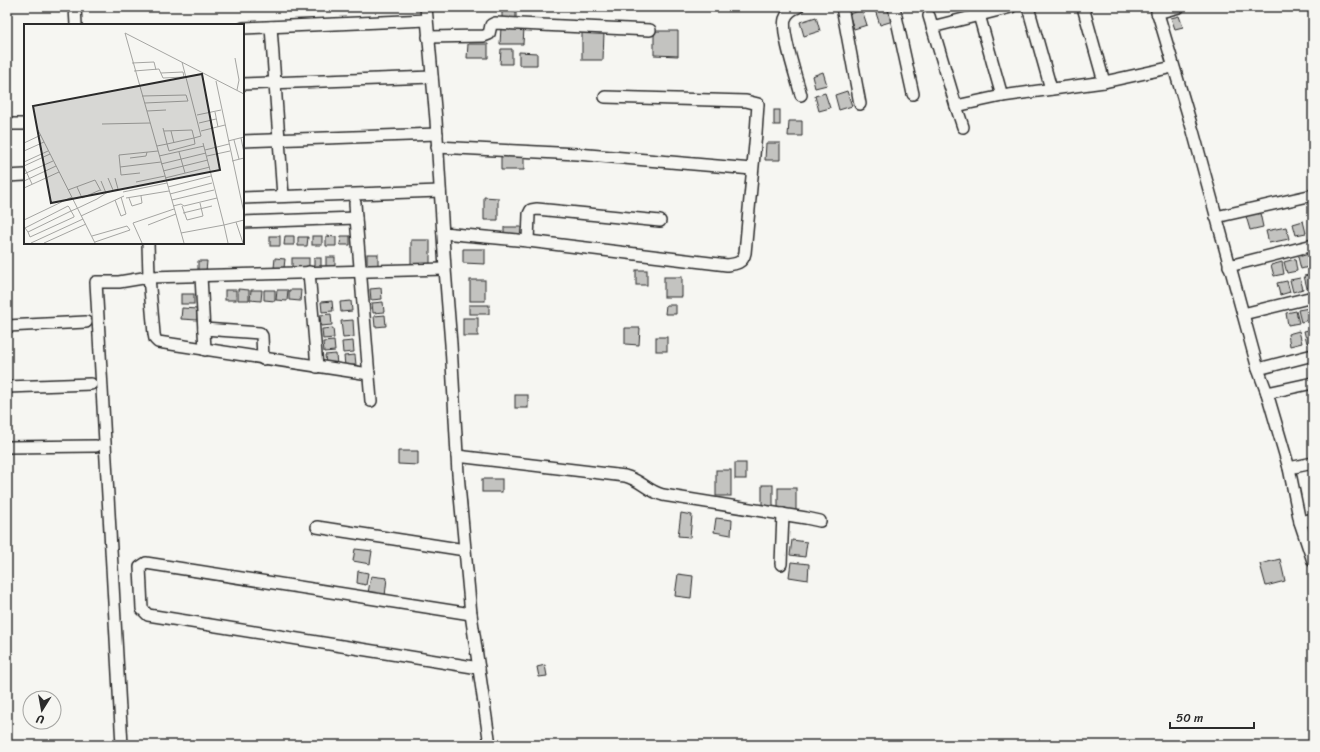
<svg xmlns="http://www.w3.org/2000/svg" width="1320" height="752" font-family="Sriracha,sans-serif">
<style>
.building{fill:#c3c3c0;stroke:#2b2b2b}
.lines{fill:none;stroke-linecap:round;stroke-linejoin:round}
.street-casing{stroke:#2b2b2b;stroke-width:14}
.street{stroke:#f6f6f2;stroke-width:11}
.inset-road{fill:none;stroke:#a5a5a2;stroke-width:1}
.view{fill:#2b2b2b;fill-opacity:0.15;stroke:#2b2b2b;stroke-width:2}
.inset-edge{fill:none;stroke:#2b2b2b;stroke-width:2}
</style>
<rect width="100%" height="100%" fill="#f6f6f2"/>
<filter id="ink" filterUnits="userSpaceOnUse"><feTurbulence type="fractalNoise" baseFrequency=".025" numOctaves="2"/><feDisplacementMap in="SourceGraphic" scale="8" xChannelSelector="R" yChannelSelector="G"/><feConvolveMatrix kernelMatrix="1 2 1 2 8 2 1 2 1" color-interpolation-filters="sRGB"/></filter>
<g filter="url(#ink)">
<g class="building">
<path d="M874,7H889L893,21L880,25Z"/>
<path d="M502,10L516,11V20H502Z"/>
<path d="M862,10L867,25L854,29L849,14Z"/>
<path d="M1179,16L1183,27L1175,29L1171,18Z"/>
<path d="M816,17L820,31L804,36L800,22Z"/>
<path d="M501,27L524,28L523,44H500Z"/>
<path d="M654,31H678V56L654,55Z"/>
<path d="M582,32H604L603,60H582Z"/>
<path d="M468,44H488V58H467Z"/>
<path d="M501,49H512V64H500Z"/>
<path d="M519,52L537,53V65H519Z"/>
<path d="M823,72L827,85L815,88L812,76Z"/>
<path d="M847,91L852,106L839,110L835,95Z"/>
<path d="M825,93L830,108L819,111L815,96Z"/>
<rect x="774" y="110" width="6" height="15"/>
<path d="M789,121H802V136H788Z"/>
<path d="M766,143H780V160H765Z"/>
<path d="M501,153L524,154V170H501Z"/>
<path d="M484,197L498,198V220H484Z"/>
<path d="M1260,213L1263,227L1250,230L1246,216Z"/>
<path d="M1303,221L1306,233L1296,235L1293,224Z"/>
<path d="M504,227H521L520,237L504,236Z"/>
<path d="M1286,227L1289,239L1269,243L1266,231Z"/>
<rect x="270" y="236" width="10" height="10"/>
<path d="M285,236H294V245H284Z"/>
<rect x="312" y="236" width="10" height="9"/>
<path d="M326,236L336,237V246H326Z"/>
<path d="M341,236H350V245H340Z"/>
<path d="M298,237H308L307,246H298Z"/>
<rect x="411" y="240" width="19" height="26"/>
<path d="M463,249H485V264L463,263Z"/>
<rect x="367" y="254" width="11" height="15"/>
<path d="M1309,254L1312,266L1301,269L1298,257Z"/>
<rect x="326" y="257" width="9" height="11"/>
<path d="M275,258L285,259L284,268H274Z"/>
<rect x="292" y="258" width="17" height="9"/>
<rect x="314" y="258" width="7" height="9"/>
<path d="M1295,259L1297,271L1287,273L1284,262Z"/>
<path d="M198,261H207L206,272H198Z"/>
<path d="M1282,262L1284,274L1274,276L1271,265Z"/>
<rect x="636" y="270" width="11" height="15"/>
<path d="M1313,274V286L1307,288L1304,276Z"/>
<rect x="664" y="277" width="18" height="20"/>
<path d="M1300,278L1303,289L1293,292L1290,280Z"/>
<rect x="470" y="280" width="15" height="21"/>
<path d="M1287,281L1290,292L1280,295L1277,283Z"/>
<path d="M381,288L382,299L371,300L370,289Z"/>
<path d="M238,289L249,290V300H238Z"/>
<rect x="225" y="290" width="11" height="10"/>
<path d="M251,290H262L261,301L250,300Z"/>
<path d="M264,290H275V301L264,300Z"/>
<path d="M277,290H288L287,301L276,300Z"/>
<path d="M289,290H301L300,301L289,300Z"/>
<rect x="181" y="294" width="13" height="10"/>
<path d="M332,301L333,311L322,312L321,302Z"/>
<path d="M351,301L352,311L341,312L340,302Z"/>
<path d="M383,302L384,312L373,313L372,303Z"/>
<rect x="469" y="305" width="20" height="9"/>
<path d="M666,305H676V314H665Z"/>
<path d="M182,308L197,309V320L181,319Z"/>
<path d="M1309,308L1312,319L1301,322L1298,310Z"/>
<path d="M1296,311L1299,323L1288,325L1286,313Z"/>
<path d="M331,314L332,325L321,326L320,315Z"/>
<path d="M385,315L386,326L375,327L374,316Z"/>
<rect x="463" y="318" width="15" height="18"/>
<path d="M353,320L354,337L343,338L341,321Z"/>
<path d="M333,328L334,338L323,339L322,329Z"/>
<path d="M625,328H640L639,345L625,344Z"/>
<path d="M1313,329V342L1307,343L1304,331Z"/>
<path d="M1299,331L1302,343L1290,346L1288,334Z"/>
<rect x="656" y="337" width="11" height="14"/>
<path d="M334,341L335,351L324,352L323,342Z"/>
<path d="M353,341L354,352L343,353L342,342Z"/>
<path d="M336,354L337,365L326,366L325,355Z"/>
<path d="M355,355L356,365L345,366L344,356Z"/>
<rect x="515" y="395" width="13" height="13"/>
<path d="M398,451H418V465L398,464Z"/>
<rect x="735" y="463" width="11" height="16"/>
<rect x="716" y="470" width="15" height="26"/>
<rect x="482" y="479" width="20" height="13"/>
<rect x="762" y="485" width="11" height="21"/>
<rect x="778" y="488" width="18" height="23"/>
<path d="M681,513L692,515L690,537L678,536Z"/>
<path d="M716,518L732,520L731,535L714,532Z"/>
<path d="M792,540L807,542L805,557L790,555Z"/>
<path d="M355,549L372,551L370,564L353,561Z"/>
<path d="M1280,559L1285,581L1266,586L1260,564Z"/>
<path d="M791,562L809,564L808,580L789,577Z"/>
<path d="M358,571L368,573L366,585L357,583Z"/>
<path d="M678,574L693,576L691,598L675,596Z"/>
<path d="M371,576L387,578L385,596L368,593Z"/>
<path d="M545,665L547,676L539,677L537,667Z"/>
</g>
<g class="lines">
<defs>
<g id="street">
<path d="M75,7L76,25"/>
<path d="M426,7L436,120L445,269L451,344L458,474L471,614L490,745"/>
<path d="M798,7C792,9 787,13 785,19C781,33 797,79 801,95"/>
<path d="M842,7L860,104"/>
<path d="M894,7L913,94"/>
<path d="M1028,7L1051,89"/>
<path d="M1083,7L1104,82"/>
<path d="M1156,7L1193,131L1258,369L1267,393L1289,468L1300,522L1313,561"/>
<path d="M1157,13L1179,7"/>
<path d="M979,15L1002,96"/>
<path d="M929,16L956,106L1002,96L1104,82L1173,67"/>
<path d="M271,27L283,196"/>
<path d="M932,27L1011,7"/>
<path d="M243,28L427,20"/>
<path d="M428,37L484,36L489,34L491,25L495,23L650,30"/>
<path d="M243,84L432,77"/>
<path d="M956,106L963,127"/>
<path d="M7,124H25"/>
<path d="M243,141L437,134"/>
<path d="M437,147L577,154L752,169"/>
<path d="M7,176L25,175"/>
<path d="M243,198L440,191"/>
<path d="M355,203L356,218"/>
<path d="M1216,217L1313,195"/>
<path d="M243,222L356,218L371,401"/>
<path d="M443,233L528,241L727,265C736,264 743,263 745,253L756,133L758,104L746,101L605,97"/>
<path d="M528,241L529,214L531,210L537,209L660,221"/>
<path d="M148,243L149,277L445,269"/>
<path d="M1229,266L1313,245"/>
<path d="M309,272L317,367"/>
<path d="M201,276L205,350"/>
<path d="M1243,314L1313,297"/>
<path d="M7,326L86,322"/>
<path d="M204,329L260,333L262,336L263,359"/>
<path d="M1258,369L1313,355"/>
<path d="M7,387L91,384"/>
<path d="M1267,393L1313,383"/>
<path d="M7,447L96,446"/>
<path d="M457,456L625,476C641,480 647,491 663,495L806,518L820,521"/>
<path d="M1289,468L1313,463"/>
<path d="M1300,522L1313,519"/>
<path d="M317,527L465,550"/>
<path d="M781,564L783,514"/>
<path d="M471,614L146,563L140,567L142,609L148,615L479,668"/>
<path d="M122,745L96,282H119L149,277L154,334L155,339L158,342L369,374"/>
</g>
</defs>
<use href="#street" class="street-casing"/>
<use href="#street" class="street"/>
</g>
</g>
<g transform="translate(24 24)">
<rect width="220" height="220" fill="#f6f6f2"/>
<path class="inset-road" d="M101,9L160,219M101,9L220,70M211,34L215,56L213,66M108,39L130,38L132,46M110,47L135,45L139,54L160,53L159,48L137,49M192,57L220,189M118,72L162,71L164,77L121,79M123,87L142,86M191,88L194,103M173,91L197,86M175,99L192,95M78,100L126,99M14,106L71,219M140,107L168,106L170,114L177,112L158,38M147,107L150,119M177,107L201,101M217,114L220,129M210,116L215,135M204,117L220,113M0,119L17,111M179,119L200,201M133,122L143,120L170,114L171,120L145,127L143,120L139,104M181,126L205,120M0,127L20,118M155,128L161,149M135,132L180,122M183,132L206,127M106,134L122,132L123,128M208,137L220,134M0,138L24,127M137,140L182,129M0,142L26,130M0,143L8,160M96,143L137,138M139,147L184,136M116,149L97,151L95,131L134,127M0,150L29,137M84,154L89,166M141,154L186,143M0,157L32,142M77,157L82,169M112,158L141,152M53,163L58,174L76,166M144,163L187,152M0,164L35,148M44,166L71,156L77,167M99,168L143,159M146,170L188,159M102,174L145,167M105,174L108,182L118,179L117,172M91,176L97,192L102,190L97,173M148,176L190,166M149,182L157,180L160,182L193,174M158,182L163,196L179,192L176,179M159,189L188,182M57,192L100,172M0,196L48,173M212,198L219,219M124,201L152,190M4,208L6,213L50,193V192L47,187L45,183L44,182L1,204L4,208L47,187L54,184L73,175L82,169L94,165L91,154M157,209L200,201M68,212L103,202L106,206L71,218M7,219L59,195M20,219L62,200M118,219L109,199L150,185M204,219L200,201L220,196"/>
<path class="view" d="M178,50L196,146L27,179L9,82Z"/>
<rect width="220" height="220" class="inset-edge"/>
</g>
<rect width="1320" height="752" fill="none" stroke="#f6f6f2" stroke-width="24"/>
<rect x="12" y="12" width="1296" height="728" fill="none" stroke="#2b2b2b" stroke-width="1.5" filter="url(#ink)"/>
<g transform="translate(42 710) rotate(191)"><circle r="19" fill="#f6f6f2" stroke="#a5a5a2"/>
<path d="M0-3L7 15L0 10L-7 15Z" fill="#2b2b2b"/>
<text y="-6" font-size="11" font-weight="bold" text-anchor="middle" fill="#2b2b2b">U</text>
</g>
<path d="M1170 722v6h84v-6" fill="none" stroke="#2b2b2b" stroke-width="2"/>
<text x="1176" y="722" font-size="12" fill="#2b2b2b" stroke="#f6f6f2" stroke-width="3" paint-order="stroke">50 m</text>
</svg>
